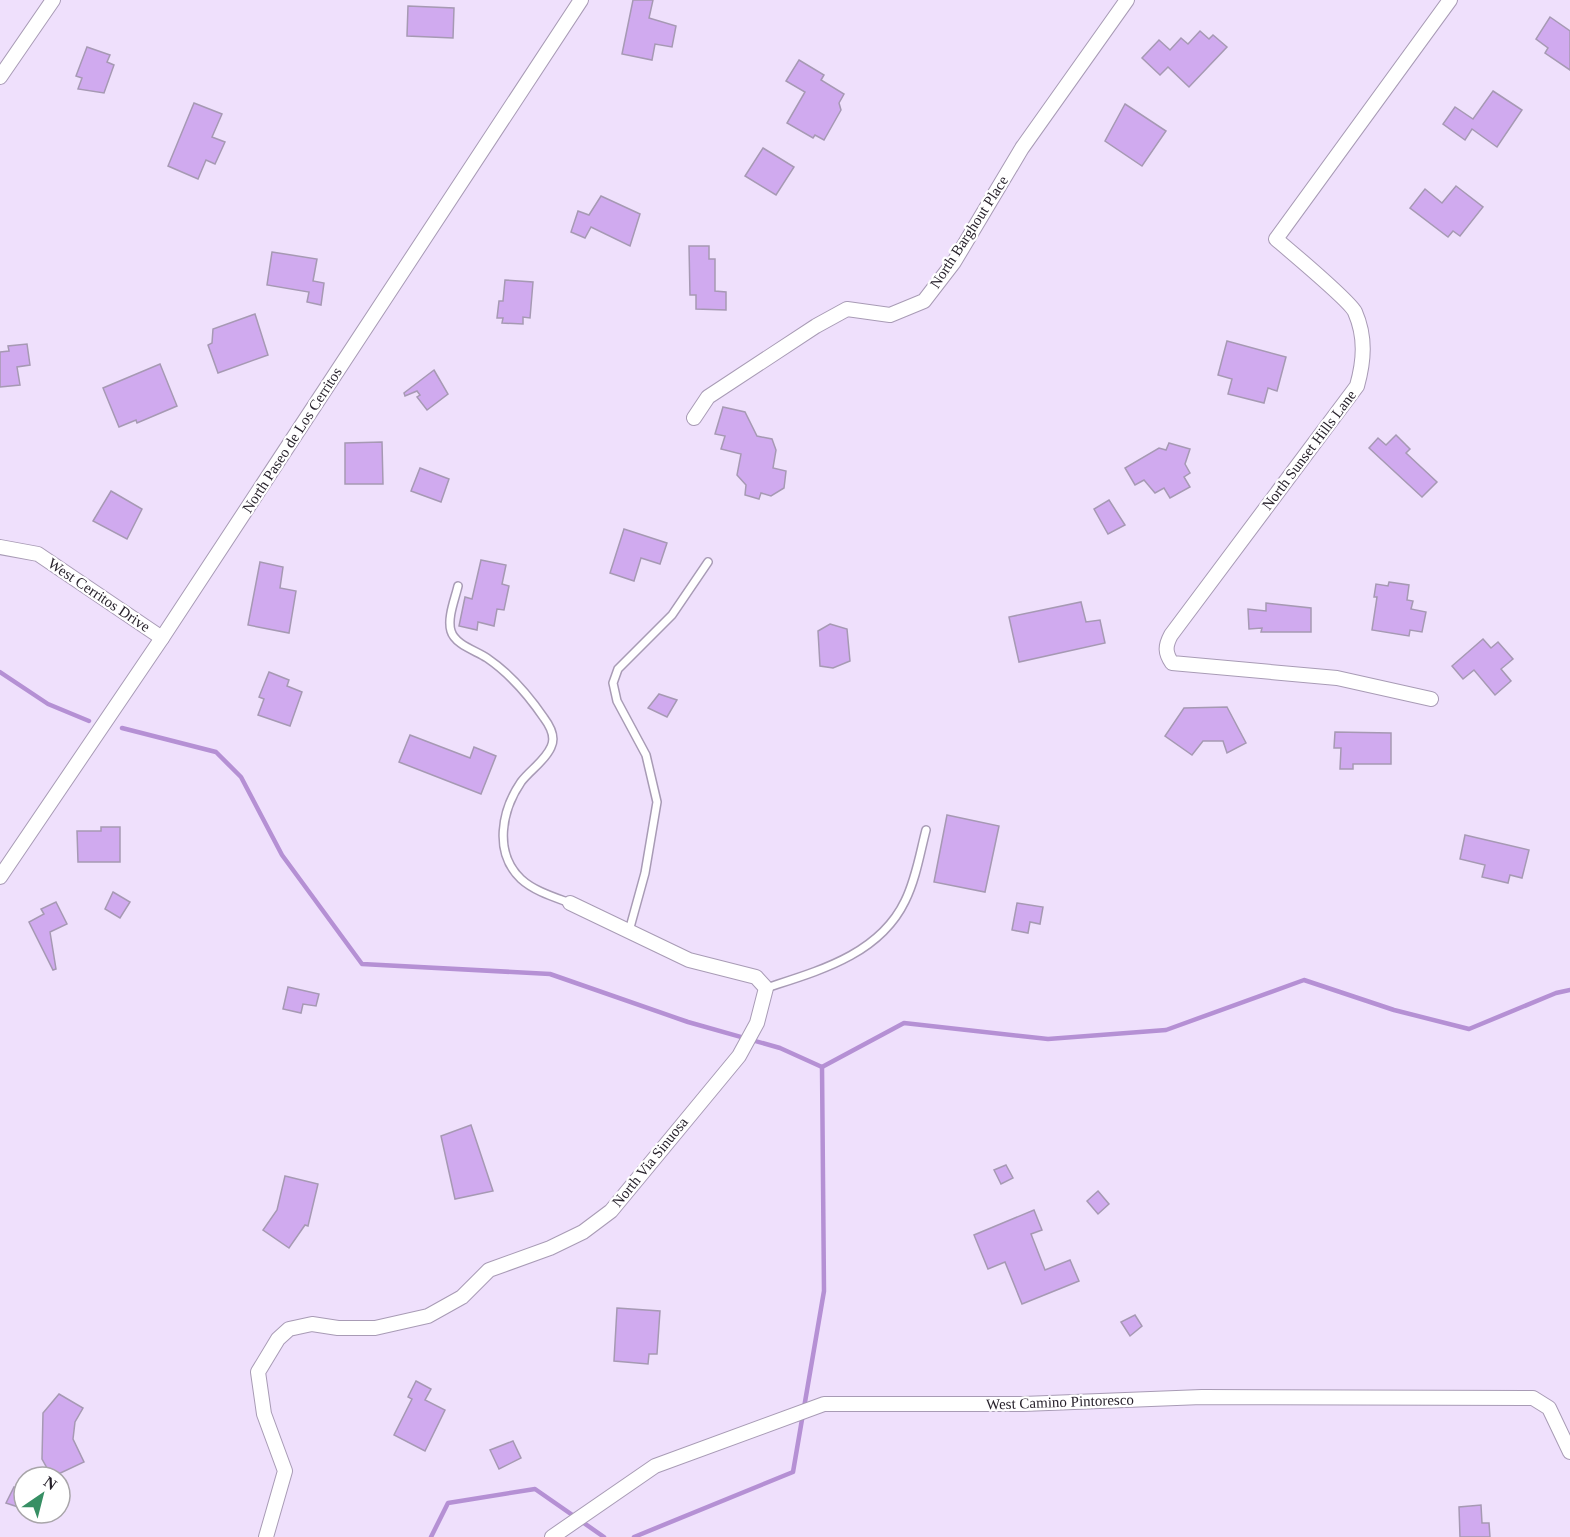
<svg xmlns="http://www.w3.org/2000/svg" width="1570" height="1537" font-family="Georgia,serif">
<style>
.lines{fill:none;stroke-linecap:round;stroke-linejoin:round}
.stream{stroke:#b590d4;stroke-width:4.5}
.building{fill:#d0aaef;stroke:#a699b3;stroke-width:1.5}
.service-casing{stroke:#a89bb5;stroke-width:10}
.minor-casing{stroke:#a89bb5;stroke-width:16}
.service{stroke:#fff;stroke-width:7}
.minor{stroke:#fff;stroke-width:14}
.labels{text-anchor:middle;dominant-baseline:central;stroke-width:4.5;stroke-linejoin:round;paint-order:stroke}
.street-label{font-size:15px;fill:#251f29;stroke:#fff}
</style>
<rect width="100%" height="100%" fill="#efe0fc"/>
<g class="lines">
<g class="stream">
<path d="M0,672L48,704L89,721"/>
<path d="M122,728L216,752L241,777L282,855L362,964L550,974L688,1022L780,1048L822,1067L904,1023L1048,1039L1166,1030L1304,980L1394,1010L1469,1029L1556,993L1570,990"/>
<path d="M431,1537L448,1503L535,1489L604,1537"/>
<path d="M634,1537L793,1472L824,1291L822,1067"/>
</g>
</g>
<g class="building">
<path d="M633,0H653L649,18L676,26L672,47L655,44L652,60L622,54Z"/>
<path d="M408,6L454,8L453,38L407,36Z"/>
<path d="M1550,17L1570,31V70L1545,53L1548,48L1536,39Z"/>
<path d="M1200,31L1209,39L1213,35L1227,47L1189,87L1168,67L1160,75L1142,58L1159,40L1170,50L1181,38L1188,44Z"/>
<path d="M87,47L110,55L107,62L114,65L104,93L78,89L82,78L76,76Z"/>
<path d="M799,60L824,75L821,80L844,94L839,103L841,110L824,140L815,135L813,138L787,123L805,92L786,81Z"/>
<path d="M1493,91L1522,110L1497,147L1472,129L1465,140L1443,124L1455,107L1473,119Z"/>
<path d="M194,103L222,114L212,137L225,142L215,164L206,160L198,179L168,166Z"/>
<path d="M1125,104L1166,131L1142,166L1105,141Z"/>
<path d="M763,148L794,167L776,195L745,176Z"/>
<path d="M1456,186L1483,207L1460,236L1453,231L1448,237L1410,208L1425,189L1442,203Z"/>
<path d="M601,196L640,214L630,246L591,227L585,238L571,232L578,211L589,215Z"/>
<path d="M689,246H709V259H715V291L726,292V310L696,309V295H690Z"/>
<path d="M272,252L317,259L313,281L324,283L321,305L307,302L309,292L267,285Z"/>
<path d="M505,280L533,282L530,318L523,317V324L502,323L503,318H497L499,301H503Z"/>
<path d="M255,314L268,355L218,373L208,345L212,343L213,329Z"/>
<path d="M1227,341L1286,357L1277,391L1268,388L1264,403L1228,394L1232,379L1218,375Z"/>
<path d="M27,344L30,365L17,367L20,385L0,387V352L9,351L8,346Z"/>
<path d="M160,364L177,406L137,423L136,420L119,427L103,388Z"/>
<path d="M434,370L448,394L427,410L417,397L420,395L417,391L405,396L404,393Z"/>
<path d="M723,407L745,412L757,436L772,439L776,450L773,468L786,471L784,488L771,496L761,493L759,499L745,495L746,485L737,475L741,454L721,449L725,436L715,434Z"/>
<path d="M1396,435L1410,449L1406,453L1437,482L1422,497L1369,448L1378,438L1386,445Z"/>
<path d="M382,442L383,484H345V443Z"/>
<path d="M1169,443L1190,449L1185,464L1190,473L1184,477L1190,487L1170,498L1164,488L1155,493L1144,480L1135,485L1125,468L1159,448L1166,450Z"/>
<path d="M420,468L449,479L441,502L411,491Z"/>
<path d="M111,491L142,509L127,539L93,521Z"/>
<path d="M1109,500L1125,525L1108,534L1094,509Z"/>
<path d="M624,529L667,543L660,564L641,558L634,581L610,573Z"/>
<path d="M481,560L506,565L502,584L509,586L504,610L497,609L494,626L478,622L477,630L459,626L465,597L472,599Z"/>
<path d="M260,562L283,567L280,588L296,591L289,633L248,625Z"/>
<path d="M1389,582L1409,585L1407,600L1413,601L1411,609L1426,612L1422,632L1410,630L1409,636L1372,630L1377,597H1374L1376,584L1388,586Z"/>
<path d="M1081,602L1086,622L1100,620L1105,643L1019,662L1009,617Z"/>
<path d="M1266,603L1311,608V632H1261L1262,628L1249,629L1248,609L1266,611Z"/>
<path d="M830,624L847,629L850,661L833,668L820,666L818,631Z"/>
<path d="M1483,639L1491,648L1498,642L1513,659L1501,669L1511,681L1495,695L1474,670L1463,679L1452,666Z"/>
<path d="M269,672L289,680L287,686L302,692L290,726L258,715L264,699L259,697Z"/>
<path d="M659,694L677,700L667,717L648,708Z"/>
<path d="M1227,707L1246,743L1227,753L1223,741H1203L1192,755L1165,736L1184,708Z"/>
<path d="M1335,732L1391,733V764H1353V769H1340L1341,748H1334Z"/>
<path d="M410,735L470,758L474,747L496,756L481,794L399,762Z"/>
<path d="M947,815L999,826L985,892L934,882Z"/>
<path d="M101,827H120V862H78L77,831H101Z"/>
<path d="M1465,835L1529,850L1522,878L1510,875L1508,883L1482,877L1485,865L1460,859Z"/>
<path d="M113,892L130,902L120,918L105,909Z"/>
<path d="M56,902L67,924L50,932L56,969L53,970L29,922L44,914L41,909Z"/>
<path d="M1017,903L1043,907L1040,924L1030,922L1028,933L1012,930Z"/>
<path d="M288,987L319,994L316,1006L303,1004L301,1013L283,1009Z"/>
<path d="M471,1125L493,1191L455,1199L441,1136Z"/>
<path d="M1006,1165L1013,1178L1001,1184L994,1170Z"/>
<path d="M285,1176L318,1184L308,1226L305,1225L289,1248L263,1230L277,1210Z"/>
<path d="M1098,1191L1109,1204L1098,1214L1087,1201Z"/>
<path d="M1034,1210L1042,1230L1031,1234L1045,1270L1070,1260L1079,1281L1022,1304L1005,1262L988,1269L974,1235Z"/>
<path d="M617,1308L660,1311L657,1354H649L648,1364L614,1361Z"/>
<path d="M1135,1315L1142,1326L1130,1336L1121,1322Z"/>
<path d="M416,1381L431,1389L425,1400L445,1410L425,1451L394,1435L412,1399L408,1397Z"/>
<path d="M59,1394L83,1408L75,1422L73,1439L84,1462L52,1477L42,1459L43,1413Z"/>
<path d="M513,1441L521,1458L499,1469L490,1450Z"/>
<path d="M14,1487L24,1490V1509L6,1503Z"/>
<path d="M1481,1505L1482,1523H1489L1490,1537H1460L1459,1507Z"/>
</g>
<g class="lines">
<defs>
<g id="service">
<path d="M458,586C455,599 447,618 451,631C455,645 477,651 487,658C509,673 529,696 544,718C550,726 556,737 551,747C545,761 530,770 521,782C502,810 493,852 521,879C534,891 554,897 570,903"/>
<path d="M629,931L645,873L657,802L646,755L617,701L613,683L618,669L672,615L708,562"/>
<path d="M766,988C818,971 879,955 905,901C916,879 920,853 926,830"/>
</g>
<g id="minor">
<path d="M0,77L53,0"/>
<path d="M694,418L708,397L816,326L847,309L890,315L924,301L954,262L1022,148L1127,0"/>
<path d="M0,547L38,554L162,638"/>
<path d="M1431,699L1337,678L1172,663C1165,653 1165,646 1171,635L1357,386C1364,361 1366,337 1355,312C1350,301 1290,251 1276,239L1450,0"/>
<path d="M0,877L162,638L581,0"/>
<path d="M266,1537L285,1471L264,1414L258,1372L278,1339L289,1329L312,1324L338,1328H375L428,1316L462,1297L489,1270L550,1248L583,1232L611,1211L739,1056L757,1023L766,988L756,977L689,960L570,903"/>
<path d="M552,1537L655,1466L824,1404H1023L1202,1397L1533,1398L1549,1408L1570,1452"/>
</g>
</defs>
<use href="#service" class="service-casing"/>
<use href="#minor" class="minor-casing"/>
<use href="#service" class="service"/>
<use href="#minor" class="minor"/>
</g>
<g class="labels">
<g class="street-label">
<text transform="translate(969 232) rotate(-57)">North Barghout Place</text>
<text transform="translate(292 440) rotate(-57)">North Paseo de Los Cerritos</text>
<text transform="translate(1309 450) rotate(-53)">North Sunset Hills Lane</text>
<text transform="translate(99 595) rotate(34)">West Cerritos Drive</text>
<text transform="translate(650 1162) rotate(-51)">North Via Sinuosa</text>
<text transform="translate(1060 1402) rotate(-2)">West Camino Pintoresco</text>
</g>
</g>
<g transform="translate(42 1495) rotate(35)"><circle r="28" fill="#ffffff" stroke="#a8a5a9" stroke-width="1.5"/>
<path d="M0-4.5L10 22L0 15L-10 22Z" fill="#378f64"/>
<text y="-9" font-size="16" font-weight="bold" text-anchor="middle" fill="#251f29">N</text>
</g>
</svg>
